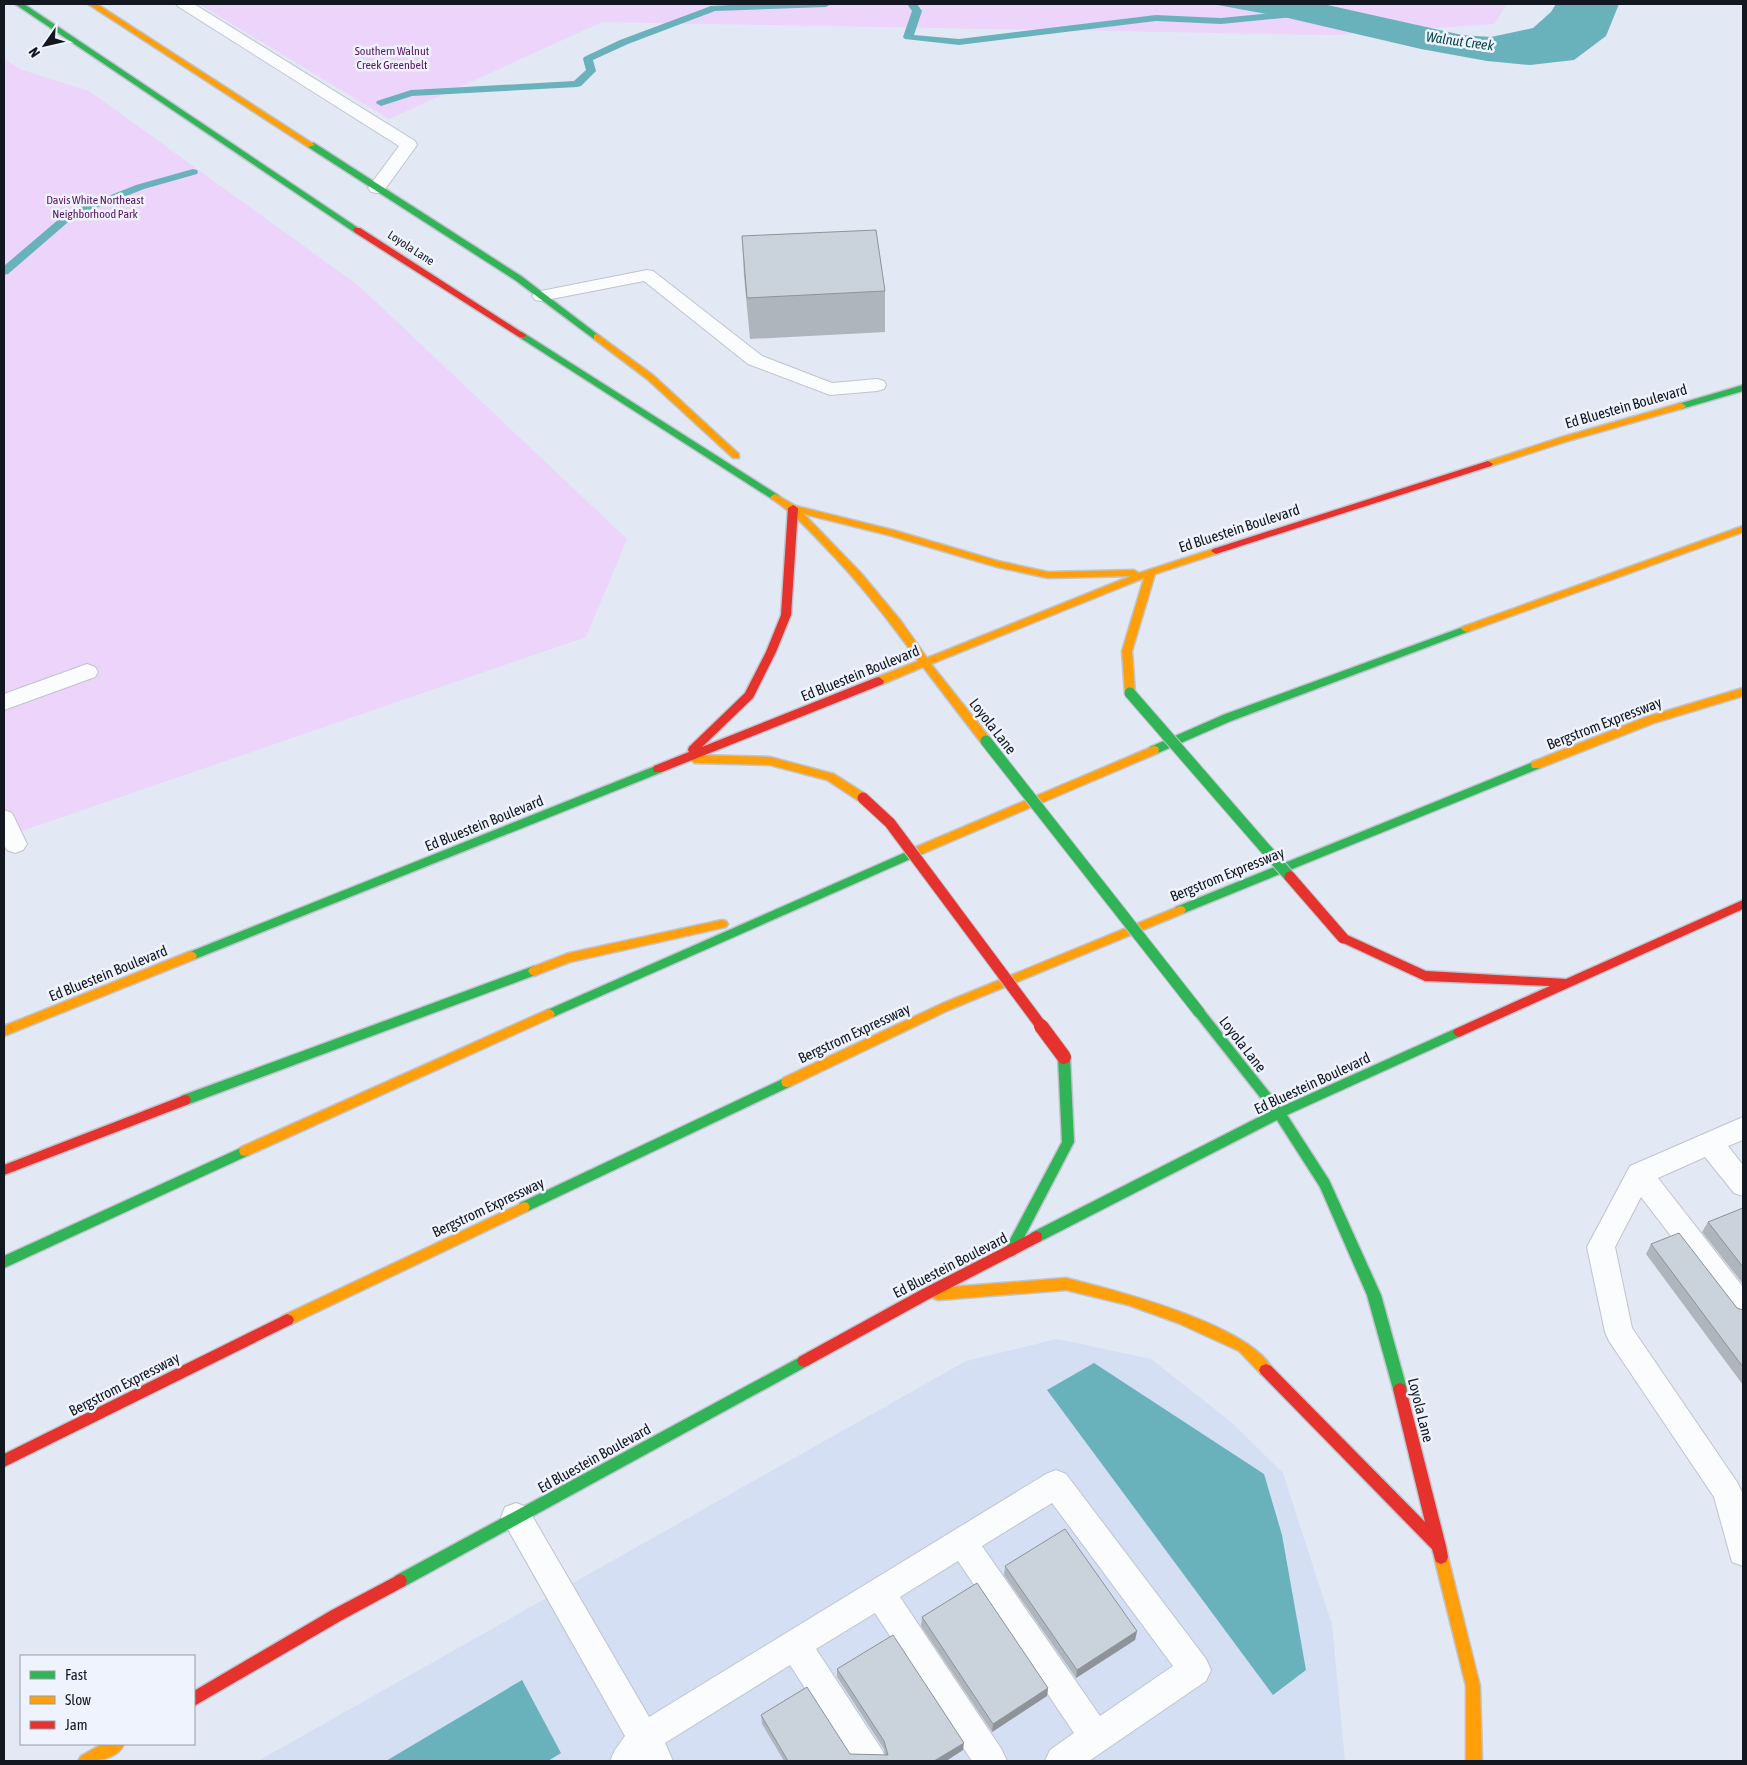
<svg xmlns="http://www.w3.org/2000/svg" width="1747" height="1765" font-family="'Asap Condensed',sans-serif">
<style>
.built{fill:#d4dff3}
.green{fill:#ecd4fa}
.water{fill:#69b2bc}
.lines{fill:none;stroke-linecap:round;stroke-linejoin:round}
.stream{fill:#69b2bc;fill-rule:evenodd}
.lane-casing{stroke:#bfc4ce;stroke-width:2}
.fast-casing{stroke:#bfc4ce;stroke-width:3}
.slow-casing{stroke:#bfc4ce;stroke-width:3}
.jam-casing{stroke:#bfc4ce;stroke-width:3}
.lane{fill:#fbfcfd;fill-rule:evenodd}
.fast{fill:#30b455;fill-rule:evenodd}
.slow{fill:#ff9f0a;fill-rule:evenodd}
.jam{fill:#e5322d;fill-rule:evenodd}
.fast-bridge-casing{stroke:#bfc4ce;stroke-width:13;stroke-linecap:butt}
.jam-bridge-far1-casing{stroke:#bfc4ce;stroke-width:13;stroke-linecap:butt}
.jam-bridge-casing{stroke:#bfc4ce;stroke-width:16;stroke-linecap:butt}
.fast-bridge{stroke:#30b455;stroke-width:11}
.jam-bridge-far1{stroke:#e5322d;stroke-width:11}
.jam-bridge{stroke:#e5322d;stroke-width:14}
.wall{fill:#aeb5bc}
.shaded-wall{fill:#8d9399}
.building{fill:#cad2db;stroke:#8d9399}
.labels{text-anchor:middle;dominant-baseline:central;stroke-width:5;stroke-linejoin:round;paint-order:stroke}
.far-park-label{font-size:12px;fill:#5b1367;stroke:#eef3fe}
.far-street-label{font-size:12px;fill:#131820;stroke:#eef3fe}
.far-water-label{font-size:14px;font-style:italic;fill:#07454a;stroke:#eef3fe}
.street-label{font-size:15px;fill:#131820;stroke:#eef3fe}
</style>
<rect width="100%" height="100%" fill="#e2e8f4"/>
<path class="built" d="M1057,1339L1151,1359L1231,1422L1283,1473L1332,1625L1345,1761H258L966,1361Z"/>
<g class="green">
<path d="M199,4H1507L1494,24L1332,35L602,22L389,119Z"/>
<path d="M4,59L22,70L89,91L359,286L627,539L586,637L4,837Z"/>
</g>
<g class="water">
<path d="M1212,4H1323L1462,35L1491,37L1533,28L1551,12L1556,4H1619L1606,36L1574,60L1530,65L1487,61L1421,49L1288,18Z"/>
<path d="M1094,1363L1264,1474L1282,1535L1306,1670L1273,1695L1047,1390Z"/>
<path d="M522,1680L561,1753L548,1761H386Z"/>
</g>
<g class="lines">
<g class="stream">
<path d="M751,4H831L826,7L715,11L628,44L593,60L596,71L581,86L577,87L412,96L381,106L376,103L377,101L411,90L574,81L586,70L583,59L584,57L620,40L711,6Z"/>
<path d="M907,4H917L922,11L914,35L959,39L1156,15L1221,18L1294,11L1299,14L1294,17L1221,24L1156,21L959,45L905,39L903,37L912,11Z"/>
<path d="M193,169L197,170L198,172L197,174L144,189L74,217L8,274L4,275V266L66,213L136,185Z"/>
</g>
<defs>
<g id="lane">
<path d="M176,4H194L415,141L417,145L383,192L377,193L371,192L368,188L399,146L179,7Z"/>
<path d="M647,270L653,271L762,356L832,383L877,379L884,381L886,385L884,389L877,391L830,395L748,364L644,281L541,301L535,300L532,296L535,292L541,291Z"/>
<path d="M87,664L95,667L98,672L95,677L4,710V694Z"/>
<path d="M4,810L12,813L27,844L23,850L15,853L7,850L4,845Z"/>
<path d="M1743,1117V1140L1728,1146L1743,1165V1196L1734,1193L1705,1157L1658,1178L1743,1287V1320L1733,1317L1641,1197L1615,1247L1632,1328L1737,1482L1742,1492L1743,1566L1732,1562L1714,1497L1609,1341L1605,1332L1587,1247L1630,1166Z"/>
<path d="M1056,1470L1066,1474L1206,1659L1211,1670L1206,1681L1089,1761H1045L1050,1750L1074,1733L958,1561L900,1597L1002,1750L1007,1761H972L875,1613L816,1649L882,1750L887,1761H852L790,1665L665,1743L673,1761H610L615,1750L625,1736L501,1517L505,1507L516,1503L527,1507L649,1717L1046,1474ZM1052,1503L1173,1666L1100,1716L982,1546Z"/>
</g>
<g id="fast">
<path d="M15,4H24L361,230L360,232H354Z"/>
<path d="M308,143H314L521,276L601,337L600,339H594L515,280L308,147Z"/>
<path d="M522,332L778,495L780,497L778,499H772L519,337V333Z"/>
<path d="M1743,385V391L1681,409L1676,406L1678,404Z"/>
<path d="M1466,626L1471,629L1470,631L1231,721L1158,753H1150L1149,750L1150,747L1223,715Z"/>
<path d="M1536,761L1540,762L1541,765L1540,768L1184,913H1176L1174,910L1176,907Z"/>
<path d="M658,765L663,769L662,772L195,959H187L185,956L187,953Z"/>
<path d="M920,846L926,850L924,853L553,1017H545L543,1014L545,1011Z"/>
<path d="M534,966L538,968L540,971L538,974L189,1104L185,1105L181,1104L179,1100L181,1096Z"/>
<path d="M1199,1007L1203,1009L1281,1107L1455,1029H1463L1465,1032L1463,1035L1287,1115L1329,1180L1381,1295L1407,1389L1405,1393L1400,1395L1395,1393L1393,1389L1367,1295L1320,1187L1277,1120L1041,1241L1036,1243L1031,1241L1030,1237L1031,1233L1271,1111L1195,1015L1193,1012L1195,1009Z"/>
<path d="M1064,1052L1068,1054L1070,1057L1074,1142L1015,1255L1010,1257L1005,1255L1004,1251L1062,1142L1058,1057L1060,1054Z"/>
<path d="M787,1077L791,1078L793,1082L791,1086L528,1211L524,1212L520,1211L518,1207L520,1203Z"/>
<path d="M245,1146L249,1147L251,1151L249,1155L4,1268V1256Z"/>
<path d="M804,1355L809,1357L811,1361L809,1365L405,1586L400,1588L395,1586L393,1581L395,1576Z"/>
</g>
<g id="slow">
<path d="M88,4H97L315,145L308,147Z"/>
<path d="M597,334L653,375L739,454V458H733L647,379L594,339V335Z"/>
<path d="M1681,403L1686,406L1684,408L1568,441L1491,466L1488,467L1483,464L1485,462L1562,437Z"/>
<path d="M775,494L796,506L893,530L998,561L1048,572L1134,570L1139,573L1216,548L1221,551L1219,553L1155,574L1132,651L1135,693L1134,696H1126L1125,693L1122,651L1144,578L931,664L990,738L991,741L990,744H982L923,667L883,684H875L874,681L875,678L918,661C889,620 858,581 823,545C807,528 792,512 772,499L770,497ZM804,514L888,535L997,567L1048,578L1131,576L927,658L901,621L861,573Z"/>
<path d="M1743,526V532L1470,631L1466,632L1461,629L1462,627Z"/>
<path d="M1743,688V696L1654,723L1540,768H1532L1531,765L1532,762L1646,717Z"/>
<path d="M1154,746L1158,747L1159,750L1158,753L924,853L920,854L914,850L916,847Z"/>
<path d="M695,755L770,757L834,774L867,795L868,798L863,802L859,801L827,780L770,765L695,763L690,759Z"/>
<path d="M1180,906L1184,907L1186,910L1184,913L949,1010L791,1086L787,1087L783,1086L781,1082L783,1078L941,1004Z"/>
<path d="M722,920L726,921L728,924L726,927L570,962L534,976L530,974L528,971L530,968L569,953Z"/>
<path d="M191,951L195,953L197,956L195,959L4,1036V1026Z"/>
<path d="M549,1009L553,1011L555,1014L553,1017L249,1155L245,1156L241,1155L239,1151L241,1147Z"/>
<path d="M524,1202L528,1203L530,1207L528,1211L292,1324L287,1326L282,1324L280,1320L282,1316Z"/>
<path d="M1066,1278C1114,1290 1252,1325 1273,1370L1271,1374L1266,1376L1261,1374L1239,1351L1178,1323L1128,1305L1066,1290L938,1300L933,1298L931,1294L933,1290L938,1288Z"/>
<path d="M1441,1550L1446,1552L1448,1557L1480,1686L1482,1761H1466V1686L1434,1557L1436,1552Z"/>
<path d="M102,1744H124C117,1761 94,1761 78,1761L81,1756Z"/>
</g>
<g id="jam">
<path d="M354,228H360L526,335L525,337H519L354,232Z"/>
<path d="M1488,461L1493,464L1491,466L1219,553L1216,554L1211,551L1213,549Z"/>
<path d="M793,505L798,508L791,615L776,652L753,698L702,747L875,678L879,677L884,681L883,684L662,772H654L653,769L654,766L689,752L688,750L689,747L745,693L766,652L781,615L788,508Z"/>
<path d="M1743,900V909L1459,1037L1455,1035L1453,1032L1455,1029L1550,986L1425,981L1339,941L1337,938L1339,935H1347L1426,971L1566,979Z"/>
<path d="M185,1095L189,1096L191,1100L189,1104L4,1175V1165Z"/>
<path d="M1036,1231L1041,1233L1042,1237L1041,1241L929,1299L809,1365L804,1367L799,1365L797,1361L799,1357L919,1291Z"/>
<path d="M287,1314L292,1316L294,1320L292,1324L4,1467V1454Z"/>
<path d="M1266,1364L1271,1366L1425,1522L1393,1389L1395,1385L1400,1383L1405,1385L1446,1546L1448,1557L1446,1562L1441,1564L1436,1562L1432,1549L1261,1374L1259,1370L1261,1366Z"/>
<path d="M400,1574L405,1576L407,1581L405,1586L342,1620L194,1706V1691L332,1610Z"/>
</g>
</defs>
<use href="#lane" class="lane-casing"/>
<use href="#fast" class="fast-casing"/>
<use href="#slow" class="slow-casing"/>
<use href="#jam" class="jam-casing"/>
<use href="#lane" class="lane"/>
<use href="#fast" class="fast"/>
<use href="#slow" class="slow"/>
<use href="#jam" class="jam"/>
<defs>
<g id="fast-bridge">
<path d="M1130,693L1290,877"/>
<path d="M986,741L1199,1012"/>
</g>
<g id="jam-bridge-far1">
<path d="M863,798L890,823L1042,1027"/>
<path d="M1290,877L1343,938"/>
</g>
<path id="jam-bridge" d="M1041,1026L1064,1057"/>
</defs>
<use href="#fast-bridge" class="fast-bridge-casing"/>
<use href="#jam-bridge-far1" class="jam-bridge-far1-casing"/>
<use href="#jam-bridge" class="jam-bridge-casing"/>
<use href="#fast-bridge" class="fast-bridge"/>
<use href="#jam-bridge-far1" class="jam-bridge-far1"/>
<use href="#jam-bridge" class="jam-bridge"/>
</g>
<g class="wall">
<path d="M742,236L885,291V332L750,339L744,276Z"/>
<path d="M1743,1208V1284L1702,1232L1708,1222Z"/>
<path d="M1651,1244L1737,1308L1743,1310V1385L1646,1254Z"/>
<path d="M1005,1566L1137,1631L1135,1640L1076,1678L1004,1575Z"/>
<path d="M922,1617L1048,1688L1047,1696L992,1732L921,1626Z"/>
<path d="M837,1669L963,1750L946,1761H784L762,1724L761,1715L850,1754L885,1755L884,1749L837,1677Z"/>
</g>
<g class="shaded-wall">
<path d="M1137,1631L1135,1640L1076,1678L1077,1670Z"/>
<path d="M1048,1688L1047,1696L992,1732L993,1724Z"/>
<path d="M964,1743L963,1750L946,1761H934Z"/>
</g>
<g class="building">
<path d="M876,230L885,291L747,298L742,236Z"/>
<path d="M1743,1208V1267L1708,1222Z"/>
<path d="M1679,1233L1737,1308L1743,1310V1367L1651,1244Z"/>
<path d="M1065,1529L1137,1631L1077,1670L1005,1566Z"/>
<path d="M977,1583L1048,1688L993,1724L922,1617Z"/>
<path d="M893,1635L964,1743L934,1761H788L761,1715L807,1687L850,1754L888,1755L884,1741L837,1669Z"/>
</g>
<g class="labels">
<g class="far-park-label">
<text x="392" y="51">Southern Walnut<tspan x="392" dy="14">Creek Greenbelt</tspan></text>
<text x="95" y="200">Davis White Northeast<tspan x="95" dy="14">Neighborhood Park</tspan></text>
</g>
<g class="far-street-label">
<text transform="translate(411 248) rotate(33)">Loyola Lane</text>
</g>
<g class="far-water-label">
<text transform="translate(1460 41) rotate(8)">Walnut Creek</text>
</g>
<g class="street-label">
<text transform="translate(1626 406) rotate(-16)">Ed Bluestein Boulevard</text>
<text transform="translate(1239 528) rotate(-18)">Ed Bluestein Boulevard</text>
<text transform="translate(860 673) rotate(-22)">Ed Bluestein Boulevard</text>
<text transform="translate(1604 723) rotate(-21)">Bergstrom Expressway</text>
<text transform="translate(993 726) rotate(52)">Loyola Lane</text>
<text transform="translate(484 823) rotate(-22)">Ed Bluestein Boulevard</text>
<text transform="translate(1227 874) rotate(-22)">Bergstrom Expressway</text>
<text transform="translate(108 973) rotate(-22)">Ed Bluestein Boulevard</text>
<text transform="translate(854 1033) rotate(-25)">Bergstrom Expressway</text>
<text transform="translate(1243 1044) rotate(52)">Loyola Lane</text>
<text transform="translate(1312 1083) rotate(-25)">Ed Bluestein Boulevard</text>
<text transform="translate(488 1207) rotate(-25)">Bergstrom Expressway</text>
<text transform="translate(950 1265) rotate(-27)">Ed Bluestein Boulevard</text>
<text transform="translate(124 1384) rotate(-27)">Bergstrom Expressway</text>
<text transform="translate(1421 1410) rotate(76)">Loyola Lane</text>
<text transform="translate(594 1458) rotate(-29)">Ed Bluestein Boulevard</text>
</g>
</g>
<rect width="1747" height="1765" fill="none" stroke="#131820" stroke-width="10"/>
<rect x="20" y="1655" width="175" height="90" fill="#eef3fe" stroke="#969ba5"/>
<rect x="30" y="1671" width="25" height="8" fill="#30b455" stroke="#969ba5"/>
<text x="65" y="1680" font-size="15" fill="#131820">Fast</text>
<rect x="30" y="1696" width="25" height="8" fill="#ff9f0a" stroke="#969ba5"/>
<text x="65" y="1705" font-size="15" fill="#131820">Slow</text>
<rect x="30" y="1721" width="25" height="8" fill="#e5322d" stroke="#969ba5"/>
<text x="65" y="1730" font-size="15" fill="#131820">Jam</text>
<g transform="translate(45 45) rotate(236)" stroke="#eef3fe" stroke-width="4" paint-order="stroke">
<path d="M0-4L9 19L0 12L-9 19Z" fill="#131820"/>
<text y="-8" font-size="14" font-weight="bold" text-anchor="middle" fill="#131820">N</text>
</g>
</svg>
